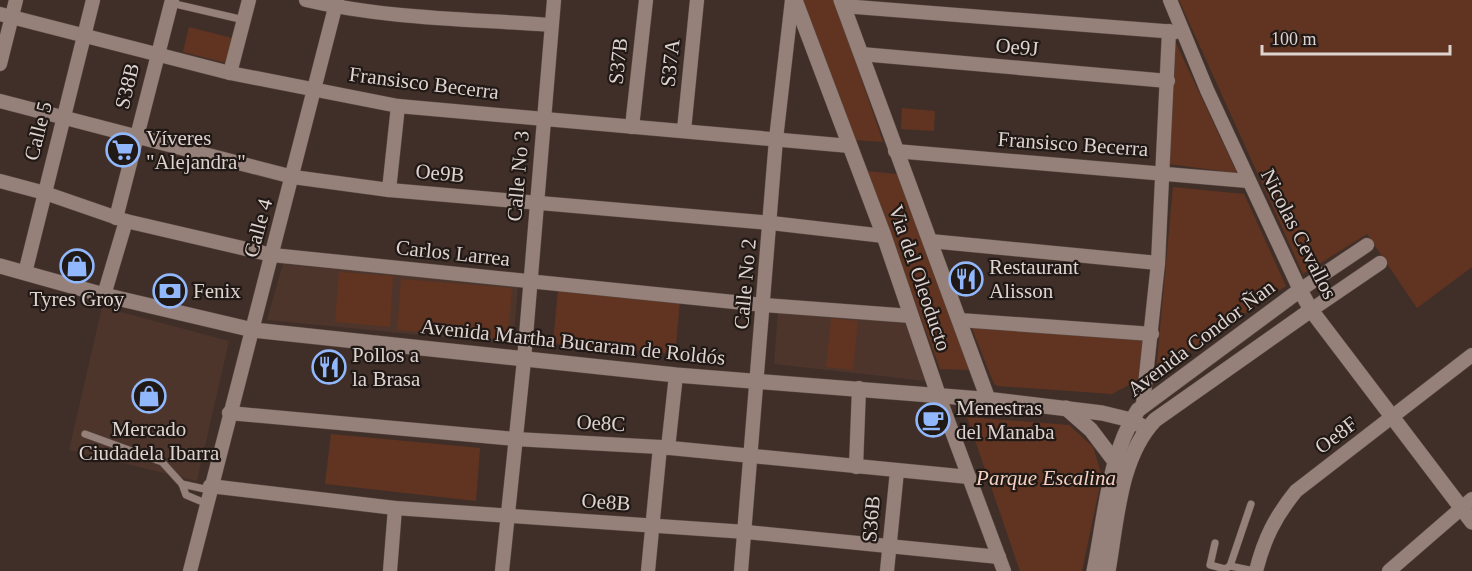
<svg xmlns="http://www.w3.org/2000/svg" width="1472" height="571" font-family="Georgia,serif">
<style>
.built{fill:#4d352c}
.green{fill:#613421}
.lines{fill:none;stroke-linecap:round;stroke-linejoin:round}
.lane-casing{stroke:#5a4c46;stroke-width:8}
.street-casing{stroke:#5a4c46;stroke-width:15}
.secondary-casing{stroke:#5a4c46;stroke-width:16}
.lane{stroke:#958179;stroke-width:7}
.street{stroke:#958179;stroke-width:14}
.secondary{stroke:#958179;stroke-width:15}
.labels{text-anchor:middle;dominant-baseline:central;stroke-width:4.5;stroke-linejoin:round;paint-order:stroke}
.street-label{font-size:21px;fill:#ded3cf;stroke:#211916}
.poi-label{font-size:21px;fill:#ded3cf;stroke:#211916;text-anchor:start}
.park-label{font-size:21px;font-style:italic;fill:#f5cfbf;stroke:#211916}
</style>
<rect width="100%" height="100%" fill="#402f28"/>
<g class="built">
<path d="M283,264L518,286L513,344L267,320Z"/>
<path d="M102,307L229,341L197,481L69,450Z"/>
<path d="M778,311L906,323L926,381L774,364Z"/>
</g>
<g class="green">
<path d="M803,0H834L883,142L855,140Z"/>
<path d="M1179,0H1472V267L1417,308L1367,234L1303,274Z"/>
<path d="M189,27L232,38L226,63L183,52Z"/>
<path d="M1173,37L1237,173L1168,164Z"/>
<path d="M902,108L935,111L934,131L901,129Z"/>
<path d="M866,171L897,174L970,370L940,369Z"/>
<path d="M1173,187L1244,194L1286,286L1156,373Z"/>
<path d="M339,272L393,276L390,327L335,322Z"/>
<path d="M401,279L512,288L508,339L397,330Z"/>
<path d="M558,290L680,301L675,354L553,343Z"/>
<path d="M831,318L858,321L853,370L826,367Z"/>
<path d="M971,326L1145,339L1142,378L1112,394L998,386L994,384Z"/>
<path d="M967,417L1069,425L1093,447L1102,476L1082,571H1020Z"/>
<path d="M331,434L480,448L476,501L325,484Z"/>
</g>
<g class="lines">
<defs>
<g id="lane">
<path d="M171,3L244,20"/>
<path d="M85,434L162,462L182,484L209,490"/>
<path d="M182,484L186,495L205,503"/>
<path d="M1215,543L1210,565L1225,569L1230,566L1251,504"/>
<path d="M1230,566L1254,571"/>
</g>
<g id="street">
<path d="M306,0C386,19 470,19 551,25"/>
<path d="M1170,0L1207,90L1300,290L1367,245"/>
<path d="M843,6L1176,32"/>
<path d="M0,14L230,73L398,106L850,146"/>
<path d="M861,54L1168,81"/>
<path d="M0,64L16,0"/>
<path d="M230,73L249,0"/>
<path d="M0,101L293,177L389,190L771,223L884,236"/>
<path d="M632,127L646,0"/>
<path d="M684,130L697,0"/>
<path d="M895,151L1248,181"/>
<path d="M0,181L45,193L126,221L272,255L764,305L911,316"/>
<path d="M389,190L398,106"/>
<path d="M116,218L172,0"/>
<path d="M930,241L1158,263"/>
<path d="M25,273L93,0"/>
<path d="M104,295L126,221"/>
<path d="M1311,310L1380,263"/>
<path d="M959,320L1152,334"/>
<path d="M938,394L1004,571"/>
<path d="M1143,404L1158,263L1169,31"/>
<path d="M229,413L515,439L660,447L969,477"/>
<path d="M668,448L676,375"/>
<path d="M856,467L859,388"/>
<path d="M210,486L395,508L746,532L999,557"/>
<path d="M190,571L337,0"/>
<path d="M390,571L395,508"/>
<path d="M502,571L524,360L554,0"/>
<path d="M648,571L660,447"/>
<path d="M741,571L776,139L792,0"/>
<path d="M887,571L897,471"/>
<path d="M1256,571C1264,539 1275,517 1296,491L1472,355"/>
<path d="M1389,571L1472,499"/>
</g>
<g id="secondary">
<path d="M795,0L884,236L938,394"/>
<path d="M841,0L988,399"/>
<path d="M0,266L104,295L253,330L676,375L994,400L1102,413L1131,420L1147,429"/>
<path d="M1066,408L1091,430L1116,463"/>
<path d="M1094,571C1105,519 1108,455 1138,410L1300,290L1311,310L1472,522"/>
<path d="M1108,571C1117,521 1119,458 1155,420L1311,310"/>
</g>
</defs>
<use href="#lane" class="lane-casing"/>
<use href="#street" class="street-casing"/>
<use href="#secondary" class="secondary-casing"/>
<use href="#lane" class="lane"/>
<use href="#street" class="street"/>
<use href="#secondary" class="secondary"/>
</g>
<defs>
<symbol id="supermarket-ring" viewBox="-11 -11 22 22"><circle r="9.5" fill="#211916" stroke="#91b8fd" stroke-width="1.5"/><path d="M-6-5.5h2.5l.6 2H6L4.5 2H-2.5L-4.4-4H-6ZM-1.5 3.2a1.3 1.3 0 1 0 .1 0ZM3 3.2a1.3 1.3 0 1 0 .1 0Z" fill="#91b8fd"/></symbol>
<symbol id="shop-ring" viewBox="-11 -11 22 22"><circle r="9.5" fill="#211916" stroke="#91b8fd" stroke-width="1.5"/><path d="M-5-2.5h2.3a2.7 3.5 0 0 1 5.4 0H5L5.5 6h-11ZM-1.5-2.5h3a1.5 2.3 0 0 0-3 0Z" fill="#91b8fd"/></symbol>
<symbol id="restaurant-ring" viewBox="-11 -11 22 22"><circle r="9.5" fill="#211916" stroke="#91b8fd" stroke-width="1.5"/><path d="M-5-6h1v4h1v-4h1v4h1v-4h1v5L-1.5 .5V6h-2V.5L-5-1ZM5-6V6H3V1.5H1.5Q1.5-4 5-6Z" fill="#91b8fd"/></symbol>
<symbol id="bank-ring" viewBox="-11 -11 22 22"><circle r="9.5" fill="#211916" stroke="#91b8fd" stroke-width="1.5"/><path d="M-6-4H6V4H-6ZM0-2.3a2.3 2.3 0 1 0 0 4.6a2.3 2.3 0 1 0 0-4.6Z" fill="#91b8fd"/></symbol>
<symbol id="cafe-ring" viewBox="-11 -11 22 22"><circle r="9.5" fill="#211916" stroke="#91b8fd" stroke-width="1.5"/><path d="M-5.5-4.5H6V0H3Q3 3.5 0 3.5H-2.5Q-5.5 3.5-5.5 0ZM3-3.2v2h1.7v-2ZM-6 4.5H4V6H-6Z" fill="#91b8fd"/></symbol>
</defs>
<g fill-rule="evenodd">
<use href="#supermarket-ring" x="104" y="131" width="38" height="38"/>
<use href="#shop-ring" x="58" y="247" width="38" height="38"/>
<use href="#restaurant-ring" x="947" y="260" width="38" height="38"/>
<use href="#bank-ring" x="151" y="272" width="38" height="38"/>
<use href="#restaurant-ring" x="310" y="348" width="38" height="38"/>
<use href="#shop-ring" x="130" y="377" width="38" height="38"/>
<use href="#cafe-ring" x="914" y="401" width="38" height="38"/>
</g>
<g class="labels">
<g class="street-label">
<text transform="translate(1017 47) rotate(5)">Oe9J</text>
<text transform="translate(618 61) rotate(-84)">S37B</text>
<text transform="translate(670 63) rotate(-84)">S37A</text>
<text transform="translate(424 83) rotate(7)">Fransisco Becerra</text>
<text transform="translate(127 86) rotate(-76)">S38B</text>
<text transform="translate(38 131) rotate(-76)">Calle 5</text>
<text transform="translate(1073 144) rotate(4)">Fransisco Becerra</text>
<text transform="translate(440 173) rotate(5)">Oe9B</text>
<text transform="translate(518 176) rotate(-85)">Calle No 3</text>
<text transform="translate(258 228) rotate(-75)">Calle 4</text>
<text transform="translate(1299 234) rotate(63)">Nicolas Cevallos</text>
<text transform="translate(453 253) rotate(6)">Carlos Larrea</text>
<text transform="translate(920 278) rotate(71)">Via del Oleoducto</text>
<text transform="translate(745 284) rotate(-85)">Calle No 2</text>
<text transform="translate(1201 338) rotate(-37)">Avenida Condor Ñan</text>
<text transform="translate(573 342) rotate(6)">Avenida Martha Bucaram de Roldós</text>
<text transform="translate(601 423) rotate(3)">Oe8C</text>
<text transform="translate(1336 435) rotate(-37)">Oe8F</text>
<text transform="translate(606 502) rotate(4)">Oe8B</text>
<text transform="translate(871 519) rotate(-85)">S36B</text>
</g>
<g class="poi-label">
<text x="146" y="138">Víveres<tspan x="146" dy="24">"Alejandra"</tspan></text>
<text x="989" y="267">Restaurant<tspan x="989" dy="24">Alisson</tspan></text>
<text x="193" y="291">Fenix</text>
<text x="77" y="299" text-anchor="middle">Tyres Groy</text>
<text x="352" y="355">Pollos a<tspan x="352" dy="24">la Brasa</tspan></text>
<text x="956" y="408">Menestras<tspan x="956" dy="24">del Manaba</tspan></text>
<text x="149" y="429" text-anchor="middle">Mercado<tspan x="149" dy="24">Ciudadela Ibarra</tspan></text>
</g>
<g class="park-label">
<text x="1046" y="478">Parque Escalina</text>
</g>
</g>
<path d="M1262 45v9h188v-9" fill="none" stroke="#ded3cf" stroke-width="3"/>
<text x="1271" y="45" font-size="18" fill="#ded3cf" stroke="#211916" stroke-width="4.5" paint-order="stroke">100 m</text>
</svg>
